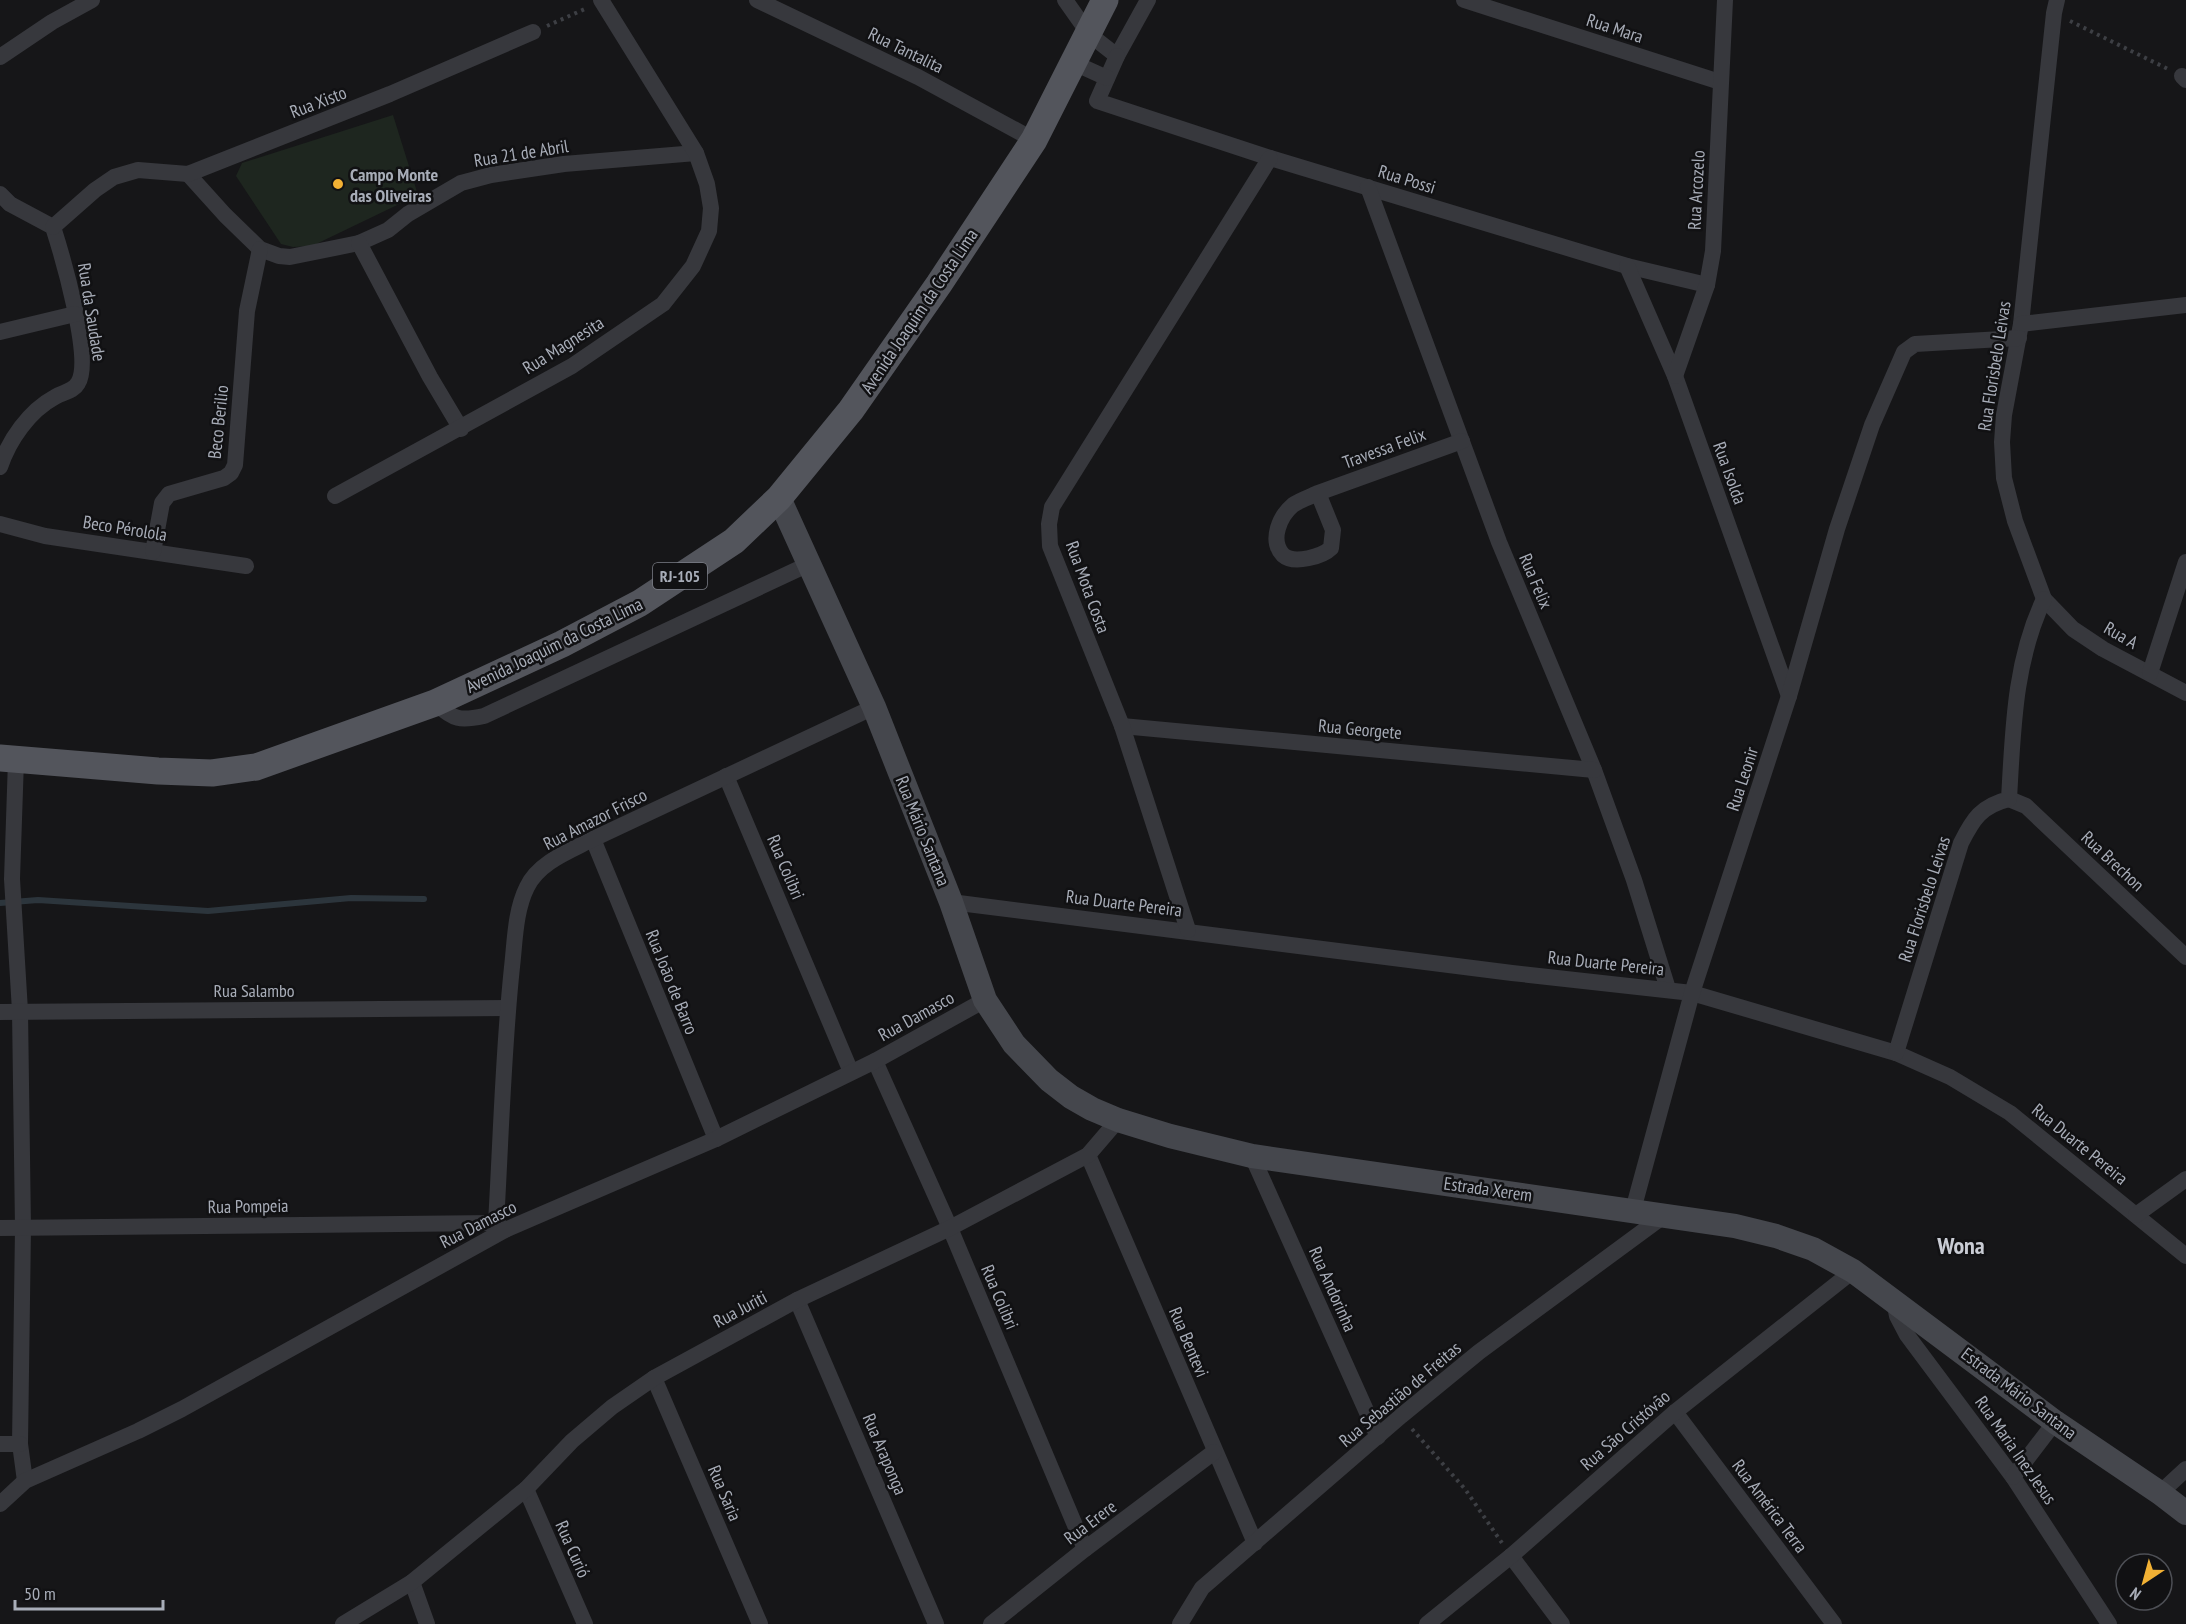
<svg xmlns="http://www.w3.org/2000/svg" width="2186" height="1624" font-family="'PT Sans Narrow',sans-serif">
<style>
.green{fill:#1e261f}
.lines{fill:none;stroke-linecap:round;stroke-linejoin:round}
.stream{stroke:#2c353c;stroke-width:6}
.path{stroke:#3d3f44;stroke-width:4;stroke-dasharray:3 4.5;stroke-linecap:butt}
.street{stroke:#37383d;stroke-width:16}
.secondary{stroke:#45474d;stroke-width:24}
.primary{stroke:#53555c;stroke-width:27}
.poi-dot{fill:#f2b134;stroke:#111113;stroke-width:2}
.labels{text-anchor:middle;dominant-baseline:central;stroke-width:5;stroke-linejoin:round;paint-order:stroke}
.shield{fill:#111113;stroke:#7b7e86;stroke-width:1.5}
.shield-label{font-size:16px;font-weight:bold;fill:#a8adb8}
.street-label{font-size:18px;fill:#a8adb8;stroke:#111113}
.poi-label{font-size:18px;font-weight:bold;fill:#a8adb8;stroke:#111113;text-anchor:start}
.district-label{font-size:24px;font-weight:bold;fill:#c9ccd4;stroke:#111113}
</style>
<rect width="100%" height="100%" fill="#161618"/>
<path class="green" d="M393,115L418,195L312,246L293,247L281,244L236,176L242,163Z"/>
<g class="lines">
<path class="stream" d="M0,903L38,900L208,911L351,898L424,899"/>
<g class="path">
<path d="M2070,21L2168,69"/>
<path d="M547,26L587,8"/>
<path d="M1412,1429L1465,1489L1502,1543"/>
</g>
<g class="street">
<path d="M757,0L918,77L1034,140"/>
<path d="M1065,0L1089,34L1117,56L1148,0"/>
<path d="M1464,0L1720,82"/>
<path d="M2057,0L2054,13L2021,324L2004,415L2002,442L2004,478L2015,521L2044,599L2073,629L2103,649L2186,693"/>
<path d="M1117,56L1097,101L1270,158L1627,266L1707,285"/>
<path d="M0,57L52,22L92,0"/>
<path d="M1074,63L1107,78"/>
<path d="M2182,76L2186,80"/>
<path d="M188,174L225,215L260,249L279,256L290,257L359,243L388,230L408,214L461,183L491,175L564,164L696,153"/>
<path d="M1368,187L1499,542L1594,770L1634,880L1668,989"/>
<path d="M0,194L10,204L53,227C62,255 93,360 78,383C73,392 63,392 55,397C29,411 9,440 0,467"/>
<path d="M53,227L95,190L114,177L138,170L188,174L390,94L533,32"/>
<path d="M359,243L430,377L461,429"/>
<path d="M1627,266L1675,376L1789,696"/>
<path d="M2021,324L2186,305"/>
<path d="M0,332L75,314"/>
<path d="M1675,376L1707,285L1713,251L1725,0"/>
<path d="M1318,493L1333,530L1331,548C1323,556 1294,565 1283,555C1269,540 1280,516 1293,505C1300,500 1310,497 1318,493L1462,441"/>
<path d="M335,496L572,366L663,304L693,266L709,231L711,208L707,184L696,153L601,0"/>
<path d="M0,524L45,536L246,566"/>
<path d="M153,552L162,503L169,494L224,478L231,473L235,465L247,311L260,249"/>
<path d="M2150,673L2186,562"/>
<path d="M435,703C454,720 460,721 484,716L809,564"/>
<path d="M1122,726L1594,770"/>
<path d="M16,760L12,879L20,1011L23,1228L20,1444L25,1481"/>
<path d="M726,776L851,1072"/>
<path d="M2009,799L2026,806L2186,957"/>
<path d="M593,839L716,1139"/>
<path d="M951,902L1512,973L1692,993L1896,1053L1950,1077L2010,1113L2186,1256"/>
<path d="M1188,930L1122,726L1050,546L1049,524L1052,507L1270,158"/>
<path d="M0,1012L508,1008"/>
<path d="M1896,1053L1961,843C1973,819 1981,806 2009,799C2013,731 2014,662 2044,599"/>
<path d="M875,1061L950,1228L1085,1549"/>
<path d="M1088,1155L1255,1543"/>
<path d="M1252,1156L1378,1437"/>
<path d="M1633,1210L1692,993L1789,696L1837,529L1872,425L1904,352L1915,344L2019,338"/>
<path d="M2136,1215L2186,1179"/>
<path d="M0,1228L496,1223"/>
<path d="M505,1230L496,1223C501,1138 503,1052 512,967C515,941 515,911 527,887C539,862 570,851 593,839L874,707"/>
<path d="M797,1300L936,1624"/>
<path d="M1894,1301L1897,1316L1907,1335L2013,1477L2109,1624"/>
<path d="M654,1378L760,1624"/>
<path d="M1675,1412L1834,1624"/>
<path d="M0,1444H20"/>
<path d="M2013,1477L2055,1422"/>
<path d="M526,1489L585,1624"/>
<path d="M2160,1493L2186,1469"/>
<path d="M0,1504L25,1481L138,1431L182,1409L505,1230L716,1139L875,1061L985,1000"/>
<path d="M1511,1556L1562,1624"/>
<path d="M412,1582L427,1624"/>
<path d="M343,1624L412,1582L526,1489L572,1441L612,1407L654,1378L797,1300L950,1228L1088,1155L1118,1120"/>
<path d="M991,1624L1085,1549L1214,1452"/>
<path d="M1180,1624L1202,1588L1401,1416L1479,1352L1665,1215"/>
<path d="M1427,1624L1511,1556L1675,1412L1853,1271"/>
</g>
<path class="secondary" d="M779,498L874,707L951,902L985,1000L1014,1044L1049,1080L1071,1097L1092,1109L1118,1120L1170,1136L1252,1156L1735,1226L1776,1236L1813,1249L1853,1271L2055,1422L2160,1493L2186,1513"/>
<path class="primary" d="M0,758L158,771L212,773L256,767L435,703L562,644L640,603L734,541L779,498L851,410L939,284L1034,140L1105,0"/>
</g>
<circle class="poi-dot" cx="338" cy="184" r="6"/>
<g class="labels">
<rect class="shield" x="653" y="563" width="54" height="26" rx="4.5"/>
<g class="shield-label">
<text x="680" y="576">RJ-105</text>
</g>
<g class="street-label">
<text transform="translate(1615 28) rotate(18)">Rua Mara</text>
<text transform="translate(906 50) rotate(26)">Rua Tantalita</text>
<text transform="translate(318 102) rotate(-21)">Rua Xisto</text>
<text transform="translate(521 153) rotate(-9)">Rua 21 de Abril</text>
<text transform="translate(1407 179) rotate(17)">Rua Possi</text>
<text transform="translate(1696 190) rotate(-87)">Rua Arcozelo</text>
<text transform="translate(919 311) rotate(-56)">Avenida Joaquim da Costa Lima</text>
<text transform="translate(92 312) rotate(81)">Rua da Saudade</text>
<text transform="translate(563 345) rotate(-32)">Rua Magnesita</text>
<text transform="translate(1994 366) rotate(-81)">Rua Florisbelo Leivas</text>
<text transform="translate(218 422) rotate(-84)">Beco Berilio</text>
<text transform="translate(1384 448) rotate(-20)">Travessa Felix</text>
<text transform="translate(1730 473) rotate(70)">Rua Isolda</text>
<text transform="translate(125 528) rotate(9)">Beco Pérolola</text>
<text transform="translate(1536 581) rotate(67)">Rua Felix</text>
<text transform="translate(1088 587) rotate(70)">Rua Mota Costa</text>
<text transform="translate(2121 635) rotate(30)">Rua A</text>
<text transform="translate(554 645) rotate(-26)">Avenida Joaquim da Costa Lima</text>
<text transform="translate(1360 729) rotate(5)">Rua Georgete</text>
<text transform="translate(1742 779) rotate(-72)">Rua Leonir</text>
<text transform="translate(595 819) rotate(-27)">Rua Amazor Frisco</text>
<text transform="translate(923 831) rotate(68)">Rua Mário Santana</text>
<text transform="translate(2113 861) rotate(43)">Rua Brechon</text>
<text transform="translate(786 867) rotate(67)">Rua Colibri</text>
<text transform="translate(1924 899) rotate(-72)">Rua Florisbelo Leivas</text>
<text transform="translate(1124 903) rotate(7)">Rua Duarte Pereira</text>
<text transform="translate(1606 963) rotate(6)">Rua Duarte Pereira</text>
<text transform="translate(672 982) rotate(68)">Rua Joāo de Barro</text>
<text x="254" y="990">Rua Salambo</text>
<text transform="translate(916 1016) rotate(-29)">Rua Damasco</text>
<text transform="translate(2080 1144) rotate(39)">Rua Duarte Pereira</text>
<text transform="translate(1488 1189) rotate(8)">Estrada Xerem</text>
<text transform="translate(248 1206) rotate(-1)">Rua Pompeia</text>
<text transform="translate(478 1224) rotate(-27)">Rua Damasco</text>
<text transform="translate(1333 1289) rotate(66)">Rua Andorinha</text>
<text transform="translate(1000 1297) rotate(67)">Rua Colibri</text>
<text transform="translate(740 1309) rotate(-28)">Rua Juriti</text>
<text transform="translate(1189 1342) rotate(67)">Rua Bentevi</text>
<text transform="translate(2019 1393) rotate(37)">Estrada Mário Santana</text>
<text transform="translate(1400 1394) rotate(-40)">Rua Sebastião de Freitas</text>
<text transform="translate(1625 1430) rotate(-41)">Rua São Cristóvão</text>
<text transform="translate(2016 1450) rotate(55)">Rua Maria Inez Jesus</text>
<text transform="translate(885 1454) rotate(67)">Rua Araponga</text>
<text transform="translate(725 1493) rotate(67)">Rua Saria</text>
<text transform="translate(1770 1506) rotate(53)">Rua América Terra</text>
<text transform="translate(1090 1522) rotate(-37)">Rua Erere</text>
<text transform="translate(573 1549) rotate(66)">Rua Curió</text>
</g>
<g class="poi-label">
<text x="350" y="174">Campo Monte<tspan x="350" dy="21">das Oliveiras</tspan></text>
</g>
<g class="district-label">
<text x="1961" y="1245">Wona</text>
</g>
</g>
<g transform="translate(2144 1582) rotate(216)"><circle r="28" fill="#111113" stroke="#4d4f55" stroke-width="1.5"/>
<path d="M0-4.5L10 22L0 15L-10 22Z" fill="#f2b134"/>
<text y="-9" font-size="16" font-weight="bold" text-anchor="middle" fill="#a8adb8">N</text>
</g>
<path d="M15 1600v9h148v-9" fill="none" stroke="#a8adb8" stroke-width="3"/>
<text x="24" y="1600" font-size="18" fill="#a8adb8" stroke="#111113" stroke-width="4.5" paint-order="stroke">50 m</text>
</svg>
